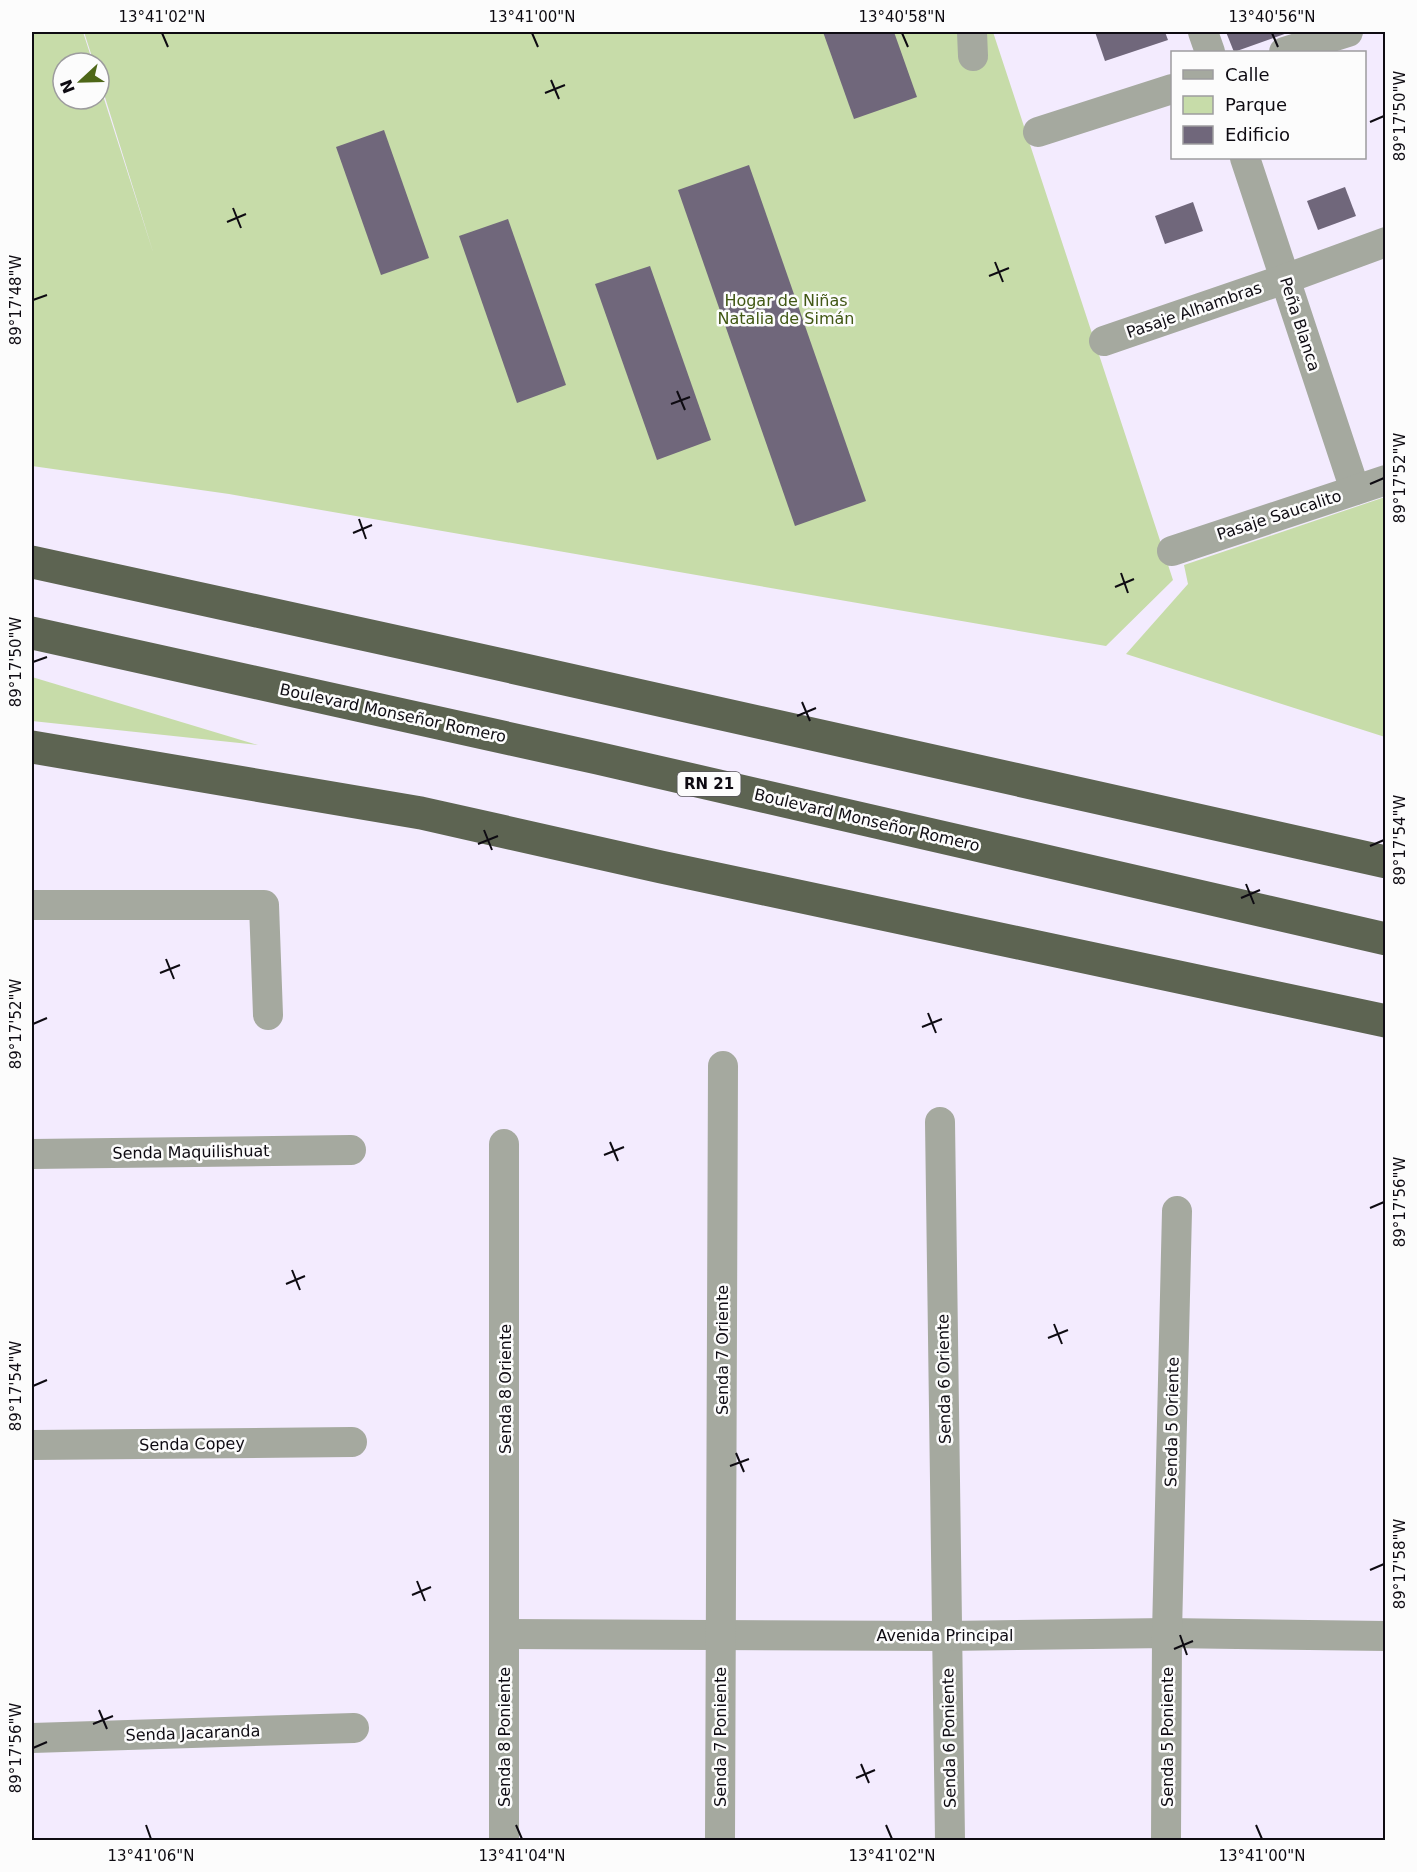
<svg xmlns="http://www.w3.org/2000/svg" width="1417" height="1872" font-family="'DejaVu Sans',sans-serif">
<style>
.green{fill:#c7dca9}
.building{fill:#70677b}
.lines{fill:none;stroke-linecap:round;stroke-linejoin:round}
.minor{stroke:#a5a99f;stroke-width:30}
.trunk{stroke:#5d6452;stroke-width:33}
.ticks{fill:none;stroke:#0e0b12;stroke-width:2}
.labels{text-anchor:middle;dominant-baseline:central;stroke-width:5;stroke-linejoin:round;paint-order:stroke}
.shield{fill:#fcfcfc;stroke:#555358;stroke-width:1.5}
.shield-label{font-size:15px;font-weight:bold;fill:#0e0b12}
.park-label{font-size:16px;fill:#425815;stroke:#fcfcfc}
.street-label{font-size:16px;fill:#0e0b12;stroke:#fcfcfc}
.neatline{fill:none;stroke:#0e0b12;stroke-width:2}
.ticks-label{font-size:15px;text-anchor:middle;fill:#0e0b12}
</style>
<rect width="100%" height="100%" fill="#f3ebfe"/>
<g class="green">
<path d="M32,32H83L93,63H63V99H99V83L154,255L99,78V63H94L84,32H993L1173,580L1106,646L229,494L32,466Z"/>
<path d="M1385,497V737L1126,654L1188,584L1184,565Z"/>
<path d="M32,677L258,745L32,721Z"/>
</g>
<g class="building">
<path d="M823,32H894L917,97L854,119Z"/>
<path d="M1095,32H1165L1168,40L1105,61Z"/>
<path d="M1226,32H1290L1234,52Z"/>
<path d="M384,130L429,258L381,275L336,147Z"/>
<path d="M749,165L866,501L795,526L678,190Z"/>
<path d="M1345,187L1356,216L1318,230L1307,201Z"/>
<path d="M1193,202L1203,231L1165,244L1155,216Z"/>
<path d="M508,219L566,385L517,403L459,236Z"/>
<path d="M650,266L711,440L657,460L595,284Z"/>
</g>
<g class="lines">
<g class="minor">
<path d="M972,32L973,56"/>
<path d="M1203,32L1210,52"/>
<path d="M1284,52L1348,32"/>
<path d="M1038,132L1172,89"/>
<path d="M1245,158L1355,490"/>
<path d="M1104,341L1285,279L1386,242"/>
<path d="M1172,551L1386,480"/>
<path d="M32,905H264L268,1015"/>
<path d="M940,1122L950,1840"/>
<path d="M32,1154L351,1150"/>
<path d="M32,1445L352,1442"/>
<path d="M505,1634L947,1636L1167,1633L1386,1636"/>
<path d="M32,1738L354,1728"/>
<path d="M504,1840V1144"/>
<path d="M720,1840L723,1066"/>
<path d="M1166,1840L1167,1633L1177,1211"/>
</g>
<g class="trunk">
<path d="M32,562L435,650L1386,862"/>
<path d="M32,633L597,758L1386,939"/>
<path d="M32,747L421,813L661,867L1386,1021"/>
</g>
</g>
<path class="ticks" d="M162,33L168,47M532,33L538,47M902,33L908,47M1272,33L1278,47M551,80L559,99M545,93L565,85M1370,122L1384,116M233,208L241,228M227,222L246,214M995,262L1003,282M989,276L1009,268M33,300L47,295M677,391L685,410M671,404L690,397M1370,484L1384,478M359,519L366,539M353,533L372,525M1121,573L1128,593M1115,587L1134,579M33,662L47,657M802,702L810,721M797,716L816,708M484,830L492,850M478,844L498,836M1370,846L1384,840M1246,884L1254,904M1241,898L1260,890M166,959L174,979M160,973L180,965M928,1013L936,1033M33,1024L47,1018M922,1027L942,1019M610,1142L618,1161M604,1155L624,1147M1370,1208L1384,1202M292,1270L300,1290M286,1284L305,1276M1054,1324L1062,1344M1048,1338L1068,1330M33,1386L47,1380M736,1453L744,1472M730,1466L749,1459M1370,1570L1384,1564M417,1581L425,1601M412,1595L431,1587M1180,1635L1187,1655M1174,1649L1193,1641M99,1710L107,1729M93,1724L113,1716M33,1748L47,1742M861,1764L869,1783M856,1778L875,1770M146,1825L151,1839M516,1825L522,1839M886,1825L892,1839M1256,1825L1262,1839"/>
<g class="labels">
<rect class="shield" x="677.5" y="772" width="63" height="24" rx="4.5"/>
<g class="shield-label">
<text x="709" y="784">RN 21</text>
</g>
<g class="park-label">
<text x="786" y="300">Hogar de Niñas<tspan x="786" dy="18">Natalia de Simán</tspan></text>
</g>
<g class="street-label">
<text transform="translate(1194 310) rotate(-19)">Pasaje Alhambras</text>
<text transform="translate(1300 324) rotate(72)">Peña Blanca</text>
<text transform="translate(1279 515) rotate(-18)">Pasaje Saucalito</text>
<text transform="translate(393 713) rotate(12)">Boulevard Monseñor Romero</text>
<text transform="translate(867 820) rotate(13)">Boulevard Monseñor Romero</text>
<text transform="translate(191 1152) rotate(-1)">Senda Maquilishuat</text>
<text transform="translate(722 1350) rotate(-90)">Senda 7 Oriente</text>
<text transform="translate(944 1379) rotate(-91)">Senda 6 Oriente</text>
<text transform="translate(505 1389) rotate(-90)">Senda 8 Oriente</text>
<text transform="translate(1172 1422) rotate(-89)">Senda 5 Oriente</text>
<text transform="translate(192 1444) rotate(-1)">Senda Copey</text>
<text x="945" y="1635">Avenida Principal</text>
<text transform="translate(193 1733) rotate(-2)">Senda Jacaranda</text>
<text transform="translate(504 1737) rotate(-90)">Senda 8 Poniente</text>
<text transform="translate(720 1737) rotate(-90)">Senda 7 Poniente</text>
<text transform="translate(1167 1737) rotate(-90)">Senda 5 Poniente</text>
<text transform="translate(949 1738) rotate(-91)">Senda 6 Poniente</text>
</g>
</g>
<rect width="1417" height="1872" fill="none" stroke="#fcfcfc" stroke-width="66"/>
<rect x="1171" y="51" width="195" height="108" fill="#fcfcfc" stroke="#9d9c9e" stroke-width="1.5"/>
<rect x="1183" y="70" width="30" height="9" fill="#a5a99f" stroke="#9d9c9e" stroke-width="1.5"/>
<text x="1225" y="81" font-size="18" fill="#0e0b12">Calle</text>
<rect x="1183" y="96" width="30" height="18" fill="#c7dca9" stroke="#9d9c9e" stroke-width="1.5"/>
<text x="1225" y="111" font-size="18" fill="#0e0b12">Parque</text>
<rect x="1183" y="126" width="30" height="18" fill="#70677b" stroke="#9d9c9e" stroke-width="1.5"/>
<text x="1225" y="141" font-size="18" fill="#0e0b12">Edificio</text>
<g transform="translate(81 81) rotate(248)"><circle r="28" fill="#fcfcfc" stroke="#9d9c9e" stroke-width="1.5"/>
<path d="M0-4.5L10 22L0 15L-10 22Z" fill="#4e6718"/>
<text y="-9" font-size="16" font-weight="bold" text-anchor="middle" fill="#0e0b12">N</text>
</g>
<rect x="33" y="33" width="1351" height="1806" class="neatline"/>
<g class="ticks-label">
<text x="162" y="22">13°41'02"N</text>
<text x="532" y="22">13°41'00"N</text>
<text x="902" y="22">13°40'58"N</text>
<text x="1272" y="22">13°40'56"N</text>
<text transform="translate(1400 116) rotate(-90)" y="5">89°17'50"W</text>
<text transform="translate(16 300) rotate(-90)" y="5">89°17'48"W</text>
<text transform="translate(1400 478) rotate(-90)" y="5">89°17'52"W</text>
<text transform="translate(16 662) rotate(-90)" y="5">89°17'50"W</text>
<text transform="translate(1400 840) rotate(-90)" y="5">89°17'54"W</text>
<text transform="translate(16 1024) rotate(-90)" y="5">89°17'52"W</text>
<text transform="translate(1400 1202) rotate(-90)" y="5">89°17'56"W</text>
<text transform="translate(16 1386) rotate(-90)" y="5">89°17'54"W</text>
<text transform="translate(1400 1564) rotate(-90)" y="5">89°17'58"W</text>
<text transform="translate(16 1748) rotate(-90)" y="5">89°17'56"W</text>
<text x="151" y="1861">13°41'06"N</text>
<text x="522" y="1861">13°41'04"N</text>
<text x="892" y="1861">13°41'02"N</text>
<text x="1262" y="1861">13°41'00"N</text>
</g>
</svg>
